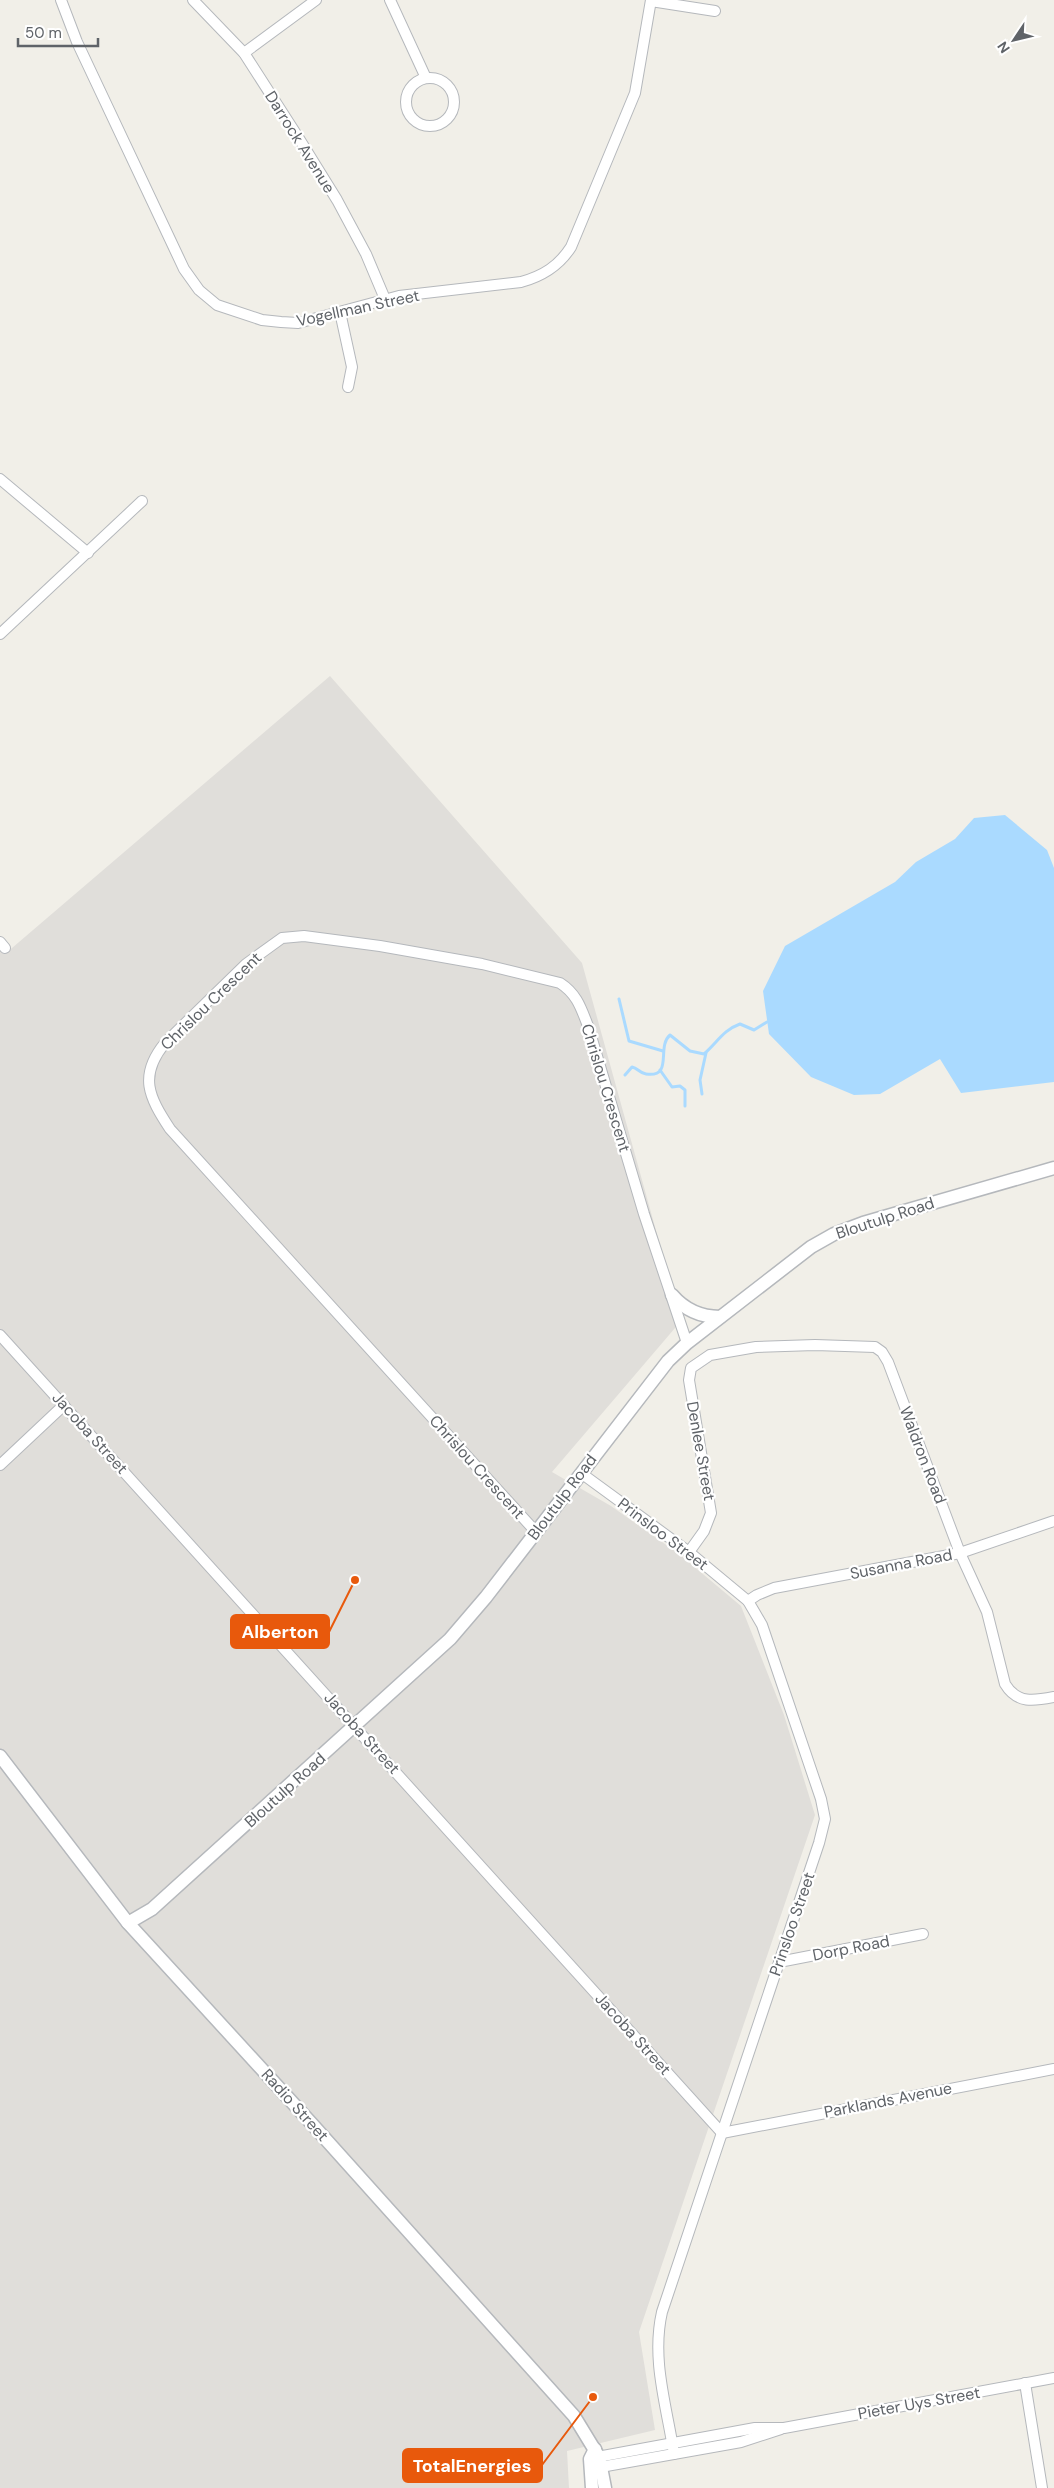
<svg xmlns="http://www.w3.org/2000/svg" width="1054" height="2488" font-family="'DM Sans',sans-serif">
<style>
.industrial{fill:#e0deda}
.water{fill:#aadaff}
.lines{fill:none;stroke-linecap:round;stroke-linejoin:round}
.stream{stroke:#aadaff;stroke-width:3}
.minor-casing{stroke:#b5b8bc;stroke-width:12}
.tertiary-casing{stroke:#b5b8bc;stroke-width:15}
.minor{stroke:#fff;stroke-width:10}
.tertiary{stroke:#fff;stroke-width:12}
.labels{text-anchor:middle;dominant-baseline:central;stroke-width:4.5;stroke-linejoin:round;paint-order:stroke}
.street-label{font-size:16px;fill:#5f6368;stroke:#fff}
.leader{fill:none;stroke:#e8590c;stroke-width:2}
.callout-dot{fill:#e8590c;stroke:#fff;stroke-width:2}
.callout{fill:#e8590c;stroke:#e8590c;stroke-width:2}
.callout-label{font-size:18px;text-anchor:middle;font-weight:bold;fill:#fff}
</style>
<rect width="100%" height="100%" fill="#f1efe8"/>
<path class="industrial" d="M330,676L582,963L681,1321L552,1472L611,1506L679,1554L741,1606L784,1715L815,1815L639,2332L655,2430L567,2451L569,2488H0V949L5,954Z"/>
<path class="water" d="M1005,815L1047,850L1054,868V1082L961,1093L940,1059L880,1094L854,1095L811,1077L769,1034L763,991L785,946L895,882L916,862L955,839L974,818Z"/>
<g class="lines">
<g class="stream">
<path d="M619,999L629,1041L663,1051"/>
<path d="M660,1070L672,1087L680,1086L685,1090V1106"/>
<path d="M625,1075L632,1067C638,1068 639,1073 646,1074C674,1078 656,1047 670,1035L690,1051L704,1054C717,1043 723,1030 740,1024L754,1030L767,1022"/>
<path d="M702,1094L700,1080L706,1053"/>
</g>
<defs>
<g id="minor">
<path d="M61,0L77,42L184,269L199,290L217,305L262,320L281,322L298,323L399,296L521,282C543,276 559,266 571,247L635,93L651,0"/>
<path d="M193,0L244,53L298,137L337,200L366,254L385,299"/>
<path d="M390,0L426,78"/>
<path d="M651,1L715,11"/>
<path d="M244,53L316,0"/>
<circle cx="430" cy="102" r="24"/>
<path d="M340,312L352,367L348,387"/>
<path d="M0,479L88,553"/>
<path d="M0,634L142,501"/>
<path d="M0,942L5,948"/>
<path d="M0,1335L722,2133L1054,2069"/>
<path d="M0,1465L64,1405"/>
<path d="M581,1473L689,1552L748,1601L762,1625L821,1799L825,1819L819,1843L662,2312C651,2360 667,2407 674,2454"/>
<path d="M536,1532L170,1129C149,1097 138,1076 165,1043L246,964L282,938L304,936L380,946L482,964L560,983C577,994 581,1008 588,1026L644,1214L687,1343"/>
<path d="M689,1552L704,1531L711,1513L689,1380L691,1368L710,1355L756,1347L815,1345L875,1347L882,1352L888,1362L960,1553L987,1612L1005,1684C1017,1704 1034,1701 1054,1697"/>
<path d="M748,1601L757,1595L774,1588L960,1553L1054,1521"/>
<path d="M779,1962L923,1934"/>
<path d="M1025,2383L1042,2488"/>
<path d="M592,2458L755,2428H784L1054,2378"/>
<path d="M595,2468L741,2442L781,2429"/>
</g>
<g id="tertiary">
<path d="M672,1295C684,1309 701,1317 720,1317"/>
<path d="M0,1756L128,1923L312,2124L574,2416L599,2457L605,2488"/>
<path d="M128,1923L152,1909L450,1639L486,1597L668,1361L687,1343L811,1247L834,1234L863,1223L1054,1168"/>
<path d="M592,2488L590,2459L595,2449"/>
</g>
</defs>
<use href="#minor" class="minor-casing"/>
<use href="#tertiary" class="tertiary-casing"/>
<use href="#minor" class="minor"/>
<use href="#tertiary" class="tertiary"/>
</g>
<g class="labels">
<g class="street-label">
<text transform="translate(300 142) rotate(58)">Darrock Avenue</text>
<text transform="translate(358 308) rotate(-12)">Vogellman Street</text>
<text transform="translate(211 1001) rotate(-44)">Chrislou Crescent</text>
<text transform="translate(606 1088) rotate(73)">Chrislou Crescent</text>
<text transform="translate(885 1218) rotate(-18)">Bloutulp Road</text>
<text transform="translate(90 1433) rotate(48)">Jacoba Street</text>
<text transform="translate(701 1451) rotate(80)">Denlee Street</text>
<text transform="translate(923 1455) rotate(69)">Waldron Road</text>
<text transform="translate(477 1467) rotate(48)">Chrislou Crescent</text>
<text transform="translate(562 1497) rotate(-53)">Bloutulp Road</text>
<text transform="translate(663 1534) rotate(37)">Prinsloo Street</text>
<text transform="translate(901 1564) rotate(-11)">Susanna Road</text>
<text transform="translate(362 1733) rotate(48)">Jacoba Street</text>
<text transform="translate(285 1790) rotate(-42)">Bloutulp Road</text>
<text transform="translate(792 1924) rotate(-71)">Prinsloo Street</text>
<text transform="translate(851 1948) rotate(-11)">Dorp Road</text>
<text transform="translate(633 2034) rotate(48)">Jacoba Street</text>
<text transform="translate(888 2100) rotate(-11)">Parklands Avenue</text>
<text transform="translate(295 2105) rotate(48)">Radio Street</text>
<text transform="translate(919 2403) rotate(-10)">Pieter Uys Street</text>
</g>
</g>
<path class="leader" d="M355 1580L329 1632M593 2397L542 2465"/>
<g class="callout-dot">
<circle cx="355" cy="1580" r="5"/>
<circle cx="593" cy="2397" r="5"/>
</g>
<g class="callout">
<rect x="231" y="1615" width="98" height="33" rx="5"/>
<rect x="403" y="2449" width="139" height="33" rx="5"/>
</g>
<g class="callout-label">
<text x="280" y="1638">Alberton</text>
<text x="472" y="2472">TotalEnergies</text>
</g>
<g transform="translate(1014 40) rotate(235)" stroke="#ffffff" stroke-width="4" paint-order="stroke">
<path d="M0-4L9 19L0 12L-9 19Z" fill="#5f6368"/>
<text y="-8" font-size="14" font-weight="bold" text-anchor="middle" fill="#5f6368">N</text>
</g>
<path d="M18 38v8h80v-8" fill="none" stroke="#5f6368" stroke-width="2.5"/>
<text x="25" y="38" font-size="15" fill="#5f6368" stroke="#ffffff" stroke-width="4" paint-order="stroke">50 m</text>
</svg>
